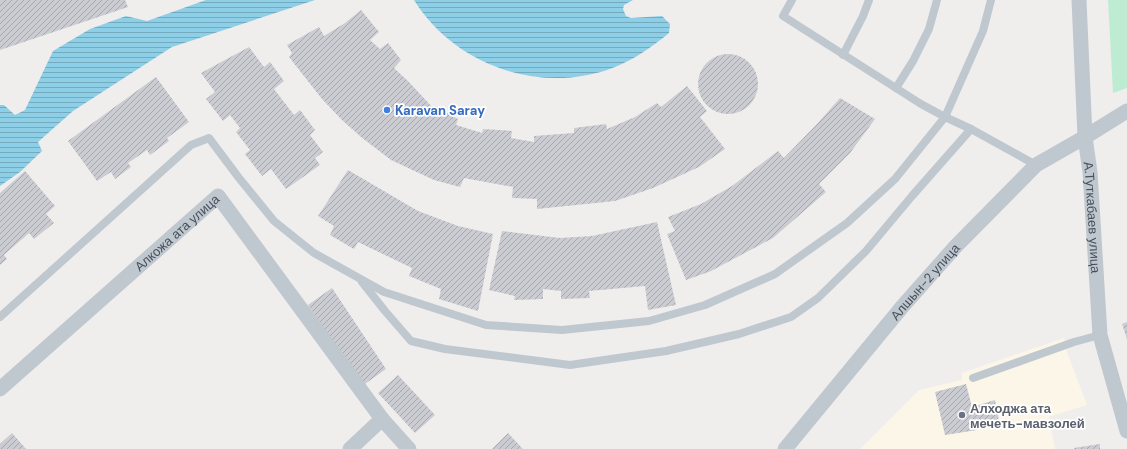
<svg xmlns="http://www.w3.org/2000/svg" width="1127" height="449" font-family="'DM Sans',sans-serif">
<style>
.commercial{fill:#fbf6e7}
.park{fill:#bdecd2}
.water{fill:url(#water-rules)}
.building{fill:url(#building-hatch)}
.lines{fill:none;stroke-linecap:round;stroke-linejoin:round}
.service{stroke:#bfc7cf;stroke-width:8}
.minor{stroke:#bfc7cf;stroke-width:15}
.shop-dot{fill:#3f7fe0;stroke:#fff;stroke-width:1.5}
.worship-dot{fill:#6b7280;stroke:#fff;stroke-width:1.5}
.labels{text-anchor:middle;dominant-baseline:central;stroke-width:3.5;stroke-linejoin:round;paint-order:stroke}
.shop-label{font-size:13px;font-weight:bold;fill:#366cbe;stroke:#fff;text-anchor:start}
.street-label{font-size:13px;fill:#47505a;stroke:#fff}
.worship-label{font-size:13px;font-weight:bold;fill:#5b616d;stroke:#fff;text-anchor:start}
</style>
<defs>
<pattern id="water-rules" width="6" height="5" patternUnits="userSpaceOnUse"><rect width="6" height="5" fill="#8dcfe7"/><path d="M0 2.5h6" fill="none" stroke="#75aabe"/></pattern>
<pattern id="building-hatch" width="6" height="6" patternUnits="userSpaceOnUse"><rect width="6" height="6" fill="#caccd2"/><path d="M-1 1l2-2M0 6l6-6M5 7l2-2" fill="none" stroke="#a6a8ad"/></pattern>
</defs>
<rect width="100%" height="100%" fill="#f0eded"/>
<path class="commercial" d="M1064,338L1067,352L1087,405L1049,417L1055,449H860L919,390L962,380V373Z"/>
<path class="park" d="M1108,0H1127V88L1113,93Z"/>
<g class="water">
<path d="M206,0H315L172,47L73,111L38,142L42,151L20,172L0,186V105H4L15,115L25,110L53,51L90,29L126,16L147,21Z"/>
<path d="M414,0H633L624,5L623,9L626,16L631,18L662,16L670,24L669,33C652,47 635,59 615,67C542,96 455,66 414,0Z"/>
</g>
<g class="building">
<path d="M0,0H125L128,7L0,50Z"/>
<path d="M361,10L379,32L370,40L380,49L388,43L401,60L394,68L408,81L433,108L435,106L458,119L456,125L482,133L483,129L512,131L511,138L534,142V136L574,133V128L606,124L607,129L635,117L657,103L661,107L687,86L707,111L700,117L725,149L699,167L653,188L615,201L537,209V199L512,198L513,187L464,178L460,187L434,180L391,160L361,137L342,120L322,99L289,57L292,53L287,45L319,27L324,36L345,23Z"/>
<path d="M249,47L264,67L270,62L284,81L274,89L294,115L300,110L315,130L310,135L323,152L315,158L320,165L286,189L271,169L262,176L245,154L250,150L236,132L240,128L230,115L223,121L206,99L215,92L201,73Z"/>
<circle cx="728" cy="84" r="30"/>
<path d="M156,77L189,122L167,138L169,141L150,155L147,150L128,163L131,167L115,179L111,172L97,181L68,141Z"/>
<path d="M840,98L875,119L850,153L819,184L826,192L773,238L711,271L686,280L667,234L675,231L668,217L701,204L732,186L778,151L784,158L816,125Z"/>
<path d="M348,170L418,211L458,226L493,234L478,311L439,299L441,289L409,276L412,268L358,242L354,249L330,235L334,226L318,216Z"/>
<path d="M25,171L55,206L46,214L54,223L34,239L29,233L4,255L7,259L0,265V193Z"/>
<path d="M657,222L676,305L648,310L645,286L589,291L590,298L561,299V291L543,289V299L514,300L515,296L489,290L502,231L560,238L592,236Z"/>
<path d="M332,288L386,369L362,386L308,305Z"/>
<path d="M1127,322V339L1122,324Z"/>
<path d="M398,375L435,415L415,433L378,393Z"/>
<path d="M966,384L972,407L995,400L999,421L976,425L977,430L945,435L935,392Z"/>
<path d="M12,433L26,449H0V444Z"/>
<path d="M508,433L523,449H492Z"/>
<path d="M1100,444V449H1074V448Z"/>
</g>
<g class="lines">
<g class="service">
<path d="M792,0L783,16L921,104L945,117L971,129L1036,165"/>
<path d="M843,55L863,16L869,0"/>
<path d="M896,88L913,61L929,29L937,0"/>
<path d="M362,282L385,311L411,341L445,349L570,365L666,351L739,334L791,317L818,298L866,251L912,196L971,129"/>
<path d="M0,317L191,145L209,138L239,178L274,221L314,253L384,292L486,325L562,330L649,321L705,305L775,274L847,223L895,179L945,117L983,31L991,0"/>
<path d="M973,378L1074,342L1100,335"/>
</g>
<g class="minor">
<path id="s1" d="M1079,0L1085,137L1090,172L1100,335L1127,431"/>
<path id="s2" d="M0,389L218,196L382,419L409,449"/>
<path d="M350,449L382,419"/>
<path id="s3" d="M785,449L902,307L956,246L1036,165L1085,137L1127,111"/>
</g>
</g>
<circle class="shop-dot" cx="387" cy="110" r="4"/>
<circle class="worship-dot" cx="962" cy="415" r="4"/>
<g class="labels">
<g class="shop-label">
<text x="395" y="110">Karavan Saray</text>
</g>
<g class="street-label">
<text stroke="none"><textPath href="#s1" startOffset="218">А.Туткабаев улица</textPath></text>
<text stroke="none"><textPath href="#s2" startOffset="236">Алкожа ата улица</textPath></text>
<text stroke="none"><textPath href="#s3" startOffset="218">Алшын-2 улица</textPath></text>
</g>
<g class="worship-label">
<text x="970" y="408">Алходжа ата<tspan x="970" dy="15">мечеть-мавзолей</tspan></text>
</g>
</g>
</svg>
